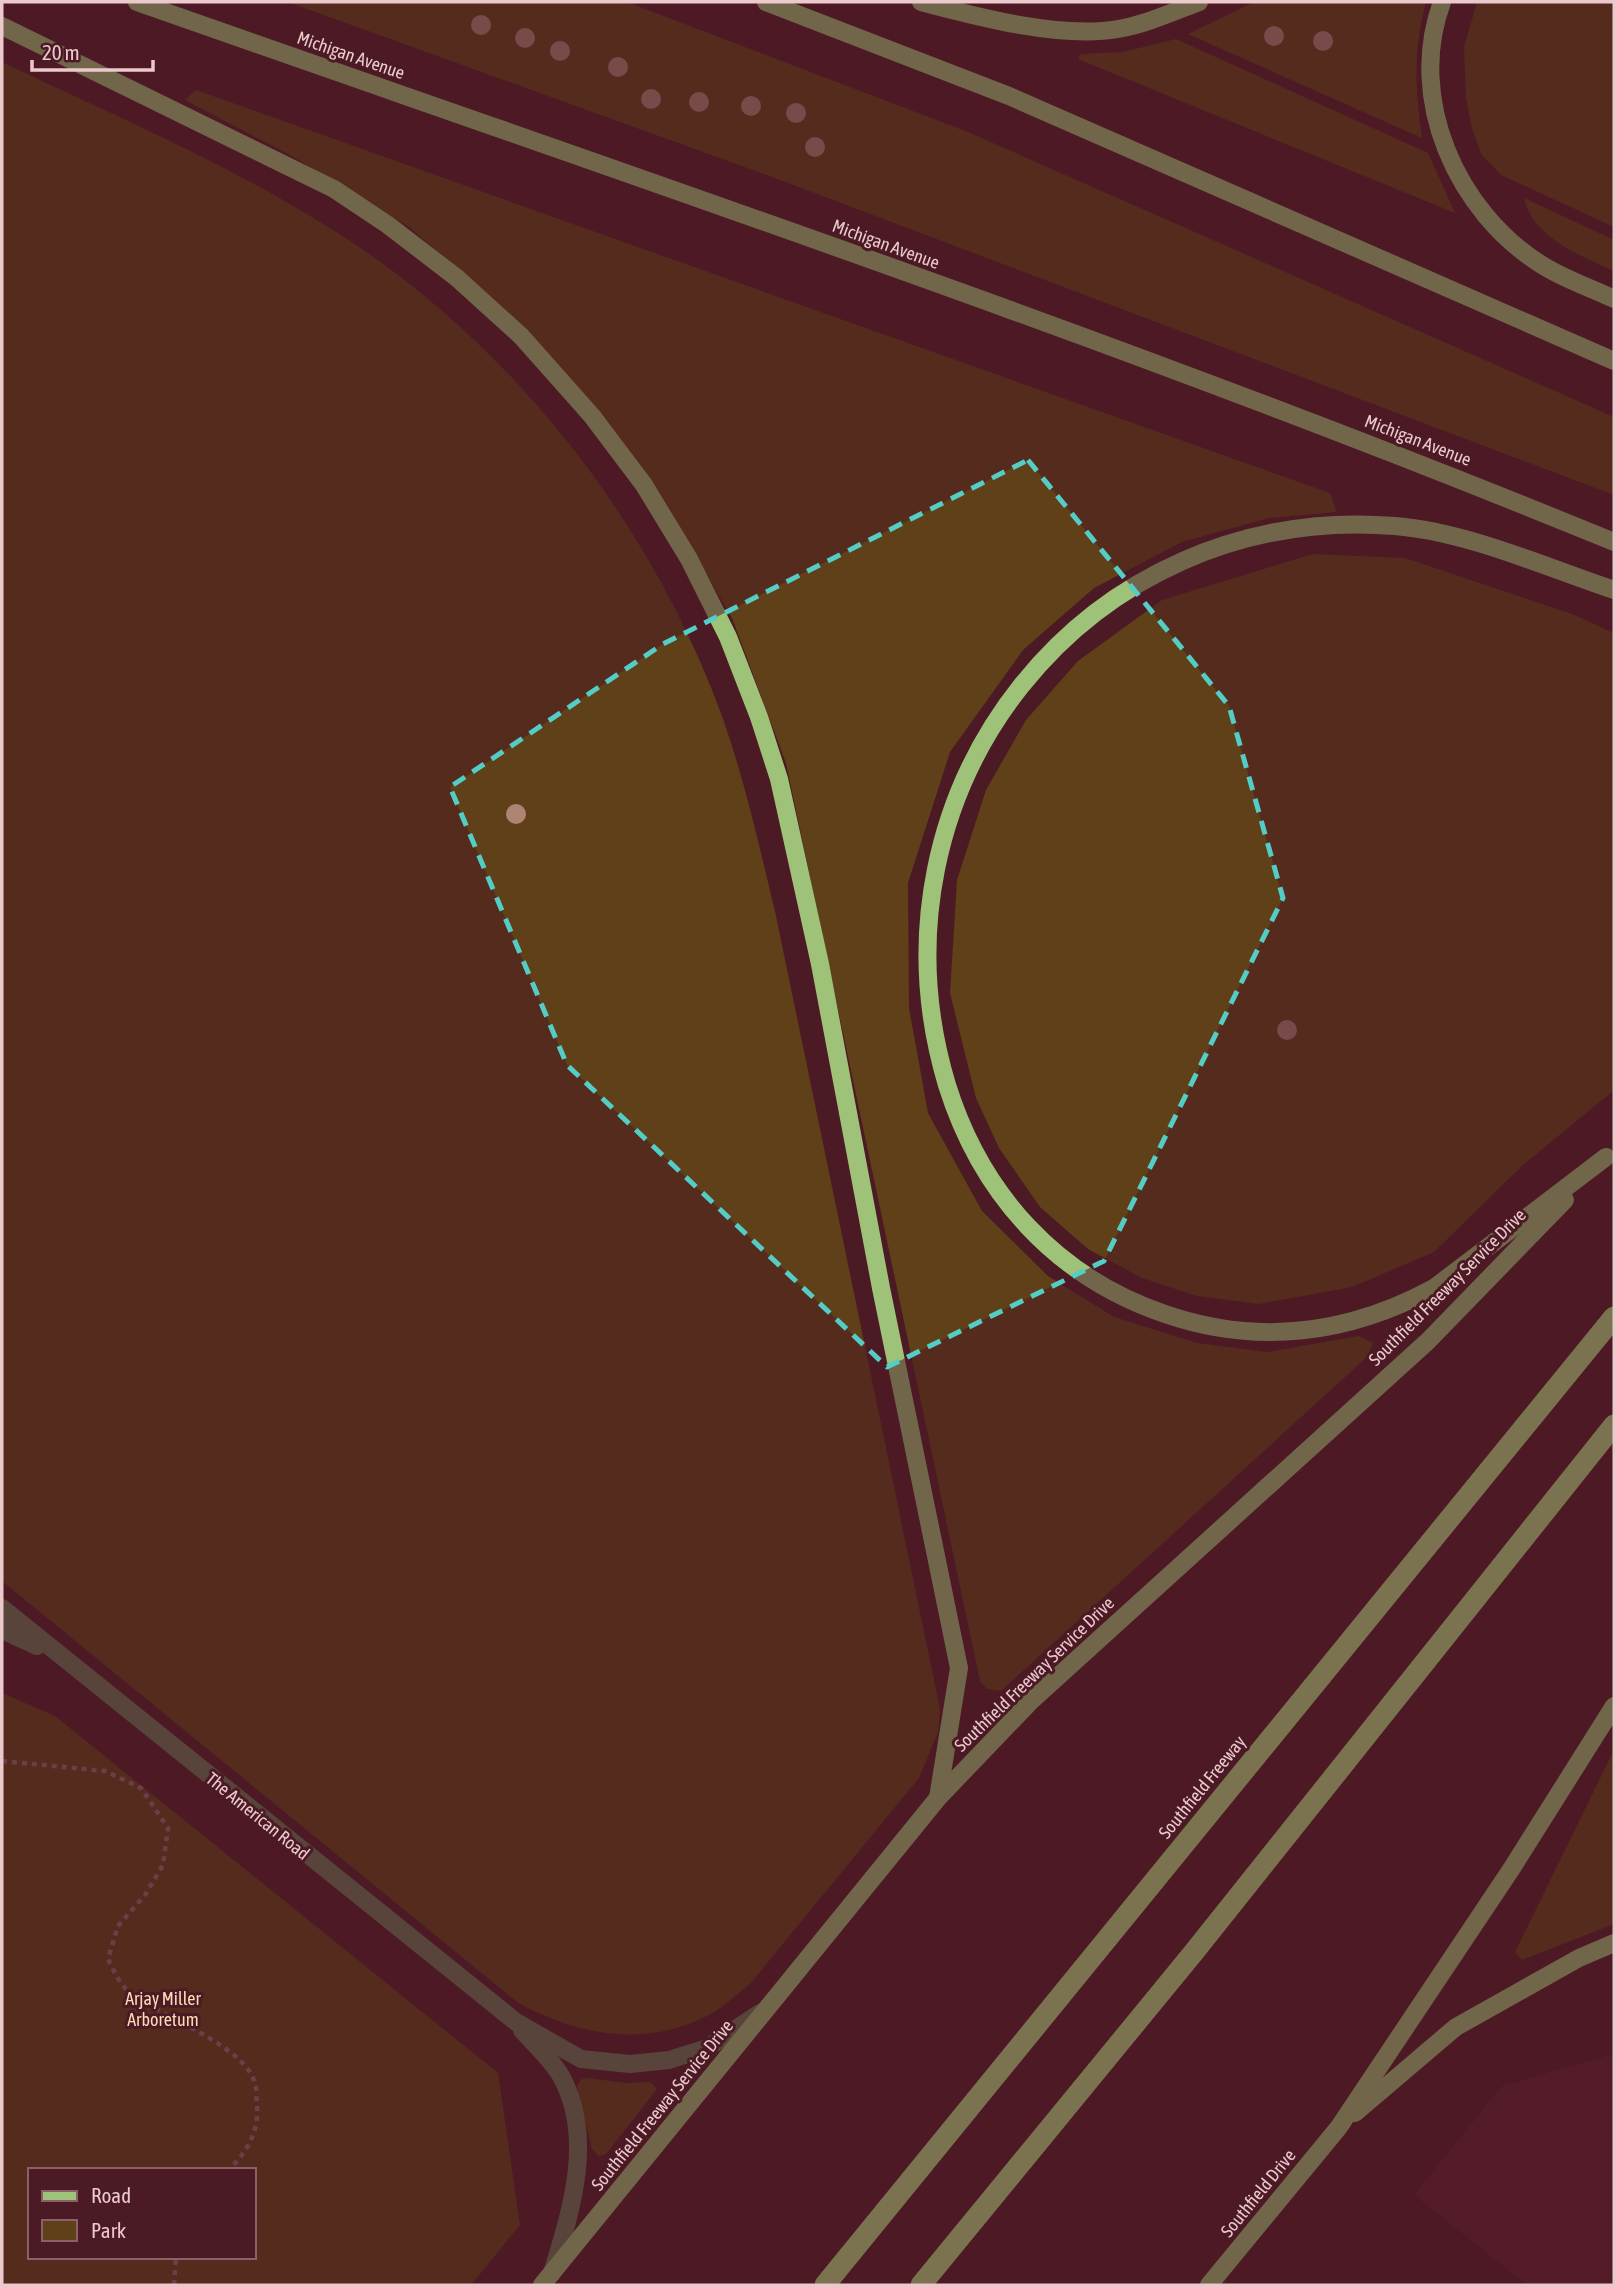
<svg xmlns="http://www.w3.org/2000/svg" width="1616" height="2287" font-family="'Asap Condensed',sans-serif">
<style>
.built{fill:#5b202d}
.green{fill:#604018;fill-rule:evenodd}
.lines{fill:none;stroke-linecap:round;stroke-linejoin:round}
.path{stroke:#966b73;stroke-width:4.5;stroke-dasharray:5 5;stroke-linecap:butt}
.minor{stroke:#667854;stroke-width:18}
.major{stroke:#9ec278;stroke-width:18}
.highway{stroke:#b4e085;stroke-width:21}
.tree{fill:#ae8575}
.marked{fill:none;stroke:#54cdc6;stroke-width:5;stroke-dasharray:14 9;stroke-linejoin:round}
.labels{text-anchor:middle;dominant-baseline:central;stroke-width:6;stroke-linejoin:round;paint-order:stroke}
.street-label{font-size:18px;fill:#ebc9cd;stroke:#4c1a25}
.park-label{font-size:18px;fill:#ffdcb6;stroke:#4c1a25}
</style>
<rect width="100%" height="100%" fill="#4c1a25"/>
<path class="built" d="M1614,2054V2285H1527L1414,2195L1502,2086Z"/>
<g class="green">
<path d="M288,2H627L968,132L1614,417V495L767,175Z"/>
<path d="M1254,2H1426C1413,51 1415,89 1422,138L1188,34Z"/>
<path d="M1477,2H1614V227L1501,175L1482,155L1472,129L1466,97L1464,47Z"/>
<path d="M1176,39L1428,153L1455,213L1078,59L1081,54L1123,52Z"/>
<path d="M2,62C113,115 229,164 333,230C509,340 651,521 722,716C745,781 760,849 776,916L940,1709L938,1732L919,1778L750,1984C739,1992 728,2003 716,2011C651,2049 579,2037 517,2002L2,1581Z"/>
<path d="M196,90L1330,493L1337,512L1269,518L1182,542L1094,588L1023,650L950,752L908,883L909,1008L928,1113L982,1211L1048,1276L1114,1317L1197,1343L1267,1352L1359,1336L1373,1343L1368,1356L1001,1691L987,1689L980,1681L786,763L732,618L654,485L515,319L409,227L290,155L185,100Z"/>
<path d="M1524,198L1614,240V271C1581,256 1533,238 1524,198Z"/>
<path d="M1313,554L1405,558L1572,614L1614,633V1090L1523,1165L1434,1252L1352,1287L1259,1304L1197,1296L1142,1278L1088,1249L1040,1207L999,1148L976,1098L950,993L957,880L986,790L1026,720L1078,661L1162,600Z"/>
<path d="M2,1693L55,1716L498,2073L520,2225L471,2285H2ZM30,2170H254V2257H30Z"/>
<path d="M1614,1750V1924L1522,1960L1515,1952Z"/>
<path d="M588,2078L626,2083L650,2082L657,2089L606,2154L599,2156L592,2149L578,2091L577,2085L582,2079Z"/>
</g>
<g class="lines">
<g class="path">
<path d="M2,1761L105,1771L141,1788L168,1828L163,1865L145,1895L118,1926L108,1959C113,1969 119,1983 127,1990C158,2017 243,2043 255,2083C257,2089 256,2098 257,2104C259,2132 248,2150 229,2170"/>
<path d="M174,2285L176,2257"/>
</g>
<g class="minor">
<path d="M2,1608L516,2022L581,2059L630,2064L669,2060L707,2048L760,2013"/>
<path d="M2,1630L37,1646"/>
<path d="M522,2030C535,2045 552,2060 561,2076C595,2138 571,2211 552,2273"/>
</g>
<g class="major">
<path d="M137,2C632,176 1129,343 1614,542"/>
<path d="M766,2L1009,96L1614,361"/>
<path d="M921,2C978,17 1060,39 1118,29C1146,24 1173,12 1199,2"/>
<path d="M1442,2C1406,99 1457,212 1542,265C1564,279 1591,288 1614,299"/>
<path d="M2,26L334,189L388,225L457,278L521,336L592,416L644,485L689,559L728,637L759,717L779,779L820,964L881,1288L959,1668L938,1798"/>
<path d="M1606,1157L1434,1288C1349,1334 1258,1346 1165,1314C1056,1277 981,1194 947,1085C858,789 1086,501 1395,526C1468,532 1545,567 1614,590"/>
<path d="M1355,2113L1456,2027L1579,1958L1614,1943"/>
<path d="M542,2285L938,1798L1031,1701L1428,1341L1565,1200"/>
<path d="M1209,2285L1339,2127L1512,1868L1614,1706"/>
</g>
<g class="highway">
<path d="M825,2285L1614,1317"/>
<path d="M921,2285L1194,1952L1614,1425"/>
</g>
</g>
<g class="tree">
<circle cx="481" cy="25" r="10"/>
<circle cx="1274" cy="36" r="10"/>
<circle cx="525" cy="38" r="10"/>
<circle cx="1323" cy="41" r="10"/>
<circle cx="560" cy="51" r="10"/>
<circle cx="618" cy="67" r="10"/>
<circle cx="651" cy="99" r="10"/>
<circle cx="699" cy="102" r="10"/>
<circle cx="751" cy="106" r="10"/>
<circle cx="796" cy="113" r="10"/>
<circle cx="815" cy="147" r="10"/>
<circle cx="516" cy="814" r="10"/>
<circle cx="1287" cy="1030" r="10"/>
</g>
<path d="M0 0H1616V2287H0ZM1028,460L1229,706L1283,898L1104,1261L887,1367L567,1065L450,787L663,644Z" fill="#4c1a25" fill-opacity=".55" fill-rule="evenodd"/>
<path class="marked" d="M1028,460L1229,706L1283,898L1104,1261L887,1367L567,1065L450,787L663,644Z"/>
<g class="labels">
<g class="street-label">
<text transform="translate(351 55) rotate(19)">Michigan Avenue</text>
<text transform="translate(886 244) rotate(20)">Michigan Avenue</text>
<text transform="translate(1418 440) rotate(21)">Michigan Avenue</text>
<text transform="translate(1447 1287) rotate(-45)">Southfield Freeway Service Drive</text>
<text transform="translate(1034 1674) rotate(-44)">Southfield Freeway Service Drive</text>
<text transform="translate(1202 1787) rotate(-51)">Southfield Freeway</text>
<text transform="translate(258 1816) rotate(39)">The American Road</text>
<text transform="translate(662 2105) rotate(-51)">Southfield Freeway Service Drive</text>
<text transform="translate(1258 2193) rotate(-51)">Southfield Drive</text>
</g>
<g class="park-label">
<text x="163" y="1998">Arjay Miller<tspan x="163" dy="21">Arboretum</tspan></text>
</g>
</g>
<rect width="1616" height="2287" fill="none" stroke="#ebc9cd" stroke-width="7"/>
<rect x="28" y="2168" width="228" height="91" fill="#4c1a25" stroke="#8c6068" stroke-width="2"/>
<rect x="42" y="2191" width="35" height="10" fill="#9ec278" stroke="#8c6068" stroke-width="2"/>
<text x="91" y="2203" font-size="21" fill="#ebc9cd">Road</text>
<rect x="42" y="2220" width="35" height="21" fill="#604018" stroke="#8c6068" stroke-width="2"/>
<text x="91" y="2238" font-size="21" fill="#ebc9cd">Park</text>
<path d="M32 60v10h121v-10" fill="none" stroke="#ebc9cd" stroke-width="3.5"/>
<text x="42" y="60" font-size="21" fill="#ebc9cd" stroke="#4c1a25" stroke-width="5" paint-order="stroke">20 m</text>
</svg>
